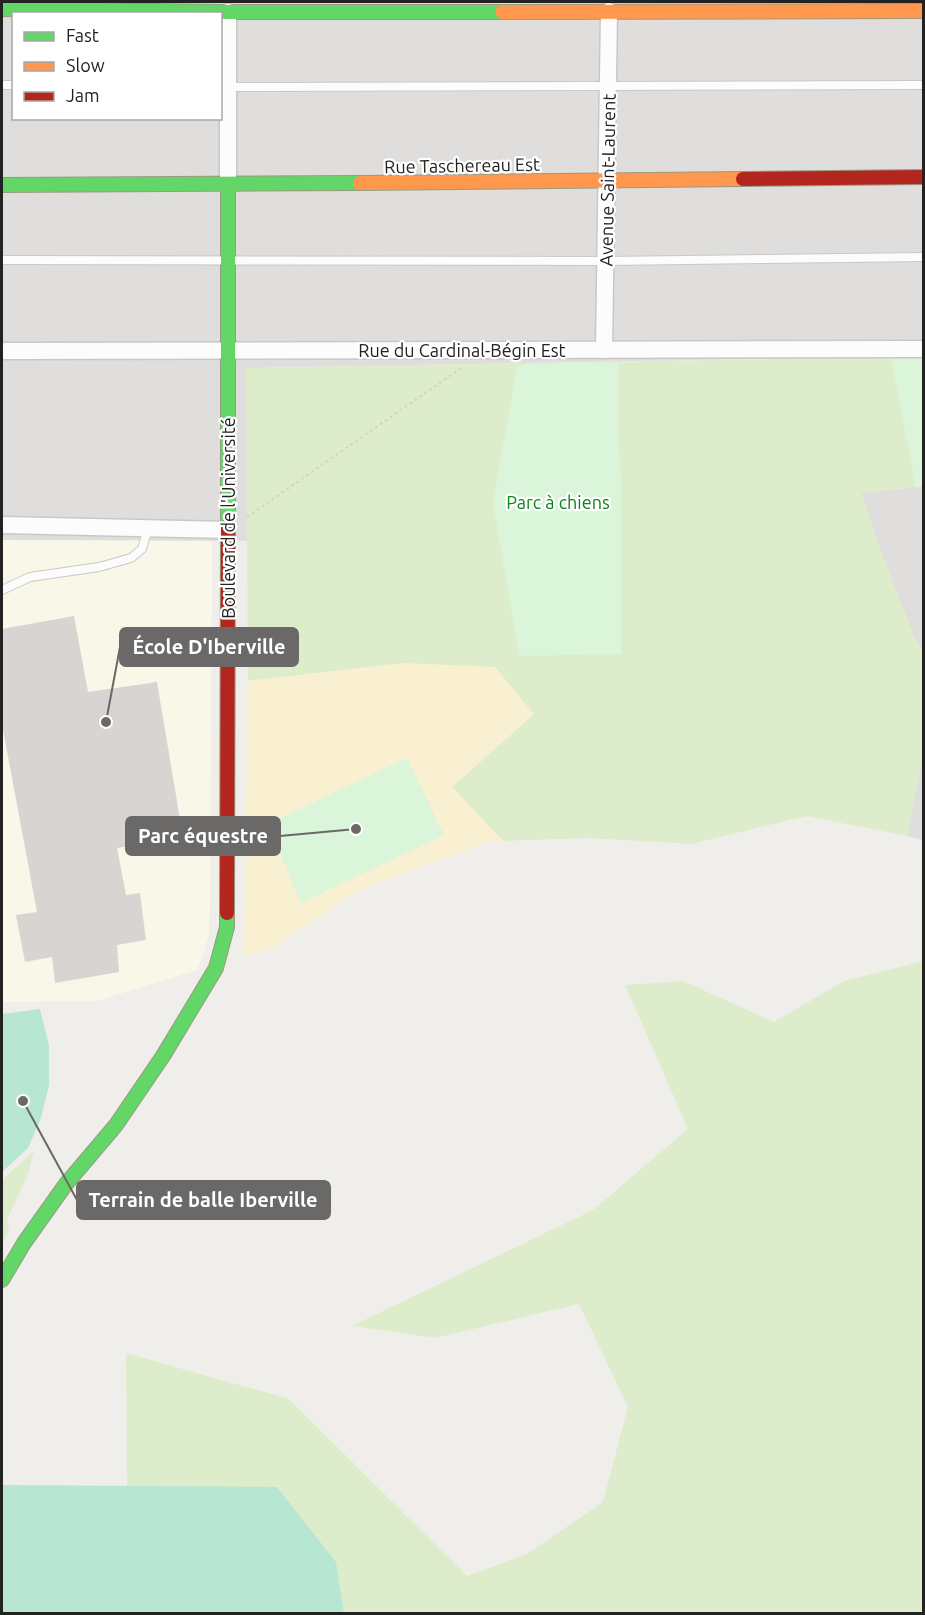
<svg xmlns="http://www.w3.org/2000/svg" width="925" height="1615" font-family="Ubuntu,sans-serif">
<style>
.residential{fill:#dfdedc;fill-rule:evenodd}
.education{fill:#f8f7e8}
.religious{fill:#dededc}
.grass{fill:#ddeccb}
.sand{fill:#f8f0d0}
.park{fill:#daf5da}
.pitch{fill:#b7e6d2}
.building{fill:#d7d4d2}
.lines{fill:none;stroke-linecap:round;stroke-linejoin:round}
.lane-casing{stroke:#c9c8c7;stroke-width:10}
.street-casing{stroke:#c9c8c7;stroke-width:19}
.fast-casing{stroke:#999a82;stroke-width:16}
.slow-casing{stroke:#999a82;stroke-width:16}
.jam-casing{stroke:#999a82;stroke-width:16}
.path{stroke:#dccecd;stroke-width:2;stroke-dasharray:3 3;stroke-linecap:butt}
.lane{stroke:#fdfcfc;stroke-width:8}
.street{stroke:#fdfcfc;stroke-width:16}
.fast{stroke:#63d668;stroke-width:14}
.slow{stroke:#ff974d;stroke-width:14}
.jam{stroke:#b3261e;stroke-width:14}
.labels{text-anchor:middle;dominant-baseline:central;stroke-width:4.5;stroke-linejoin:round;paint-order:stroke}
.street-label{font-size:18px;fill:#222;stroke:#fff}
.park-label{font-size:18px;fill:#0c8416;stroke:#fff}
.leader{fill:none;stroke:#6a6968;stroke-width:2}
.callout-dot{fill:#6a6968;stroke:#fff;stroke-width:2}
.callout{fill:#6a6968;stroke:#6a6968;stroke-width:2}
.callout-label{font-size:20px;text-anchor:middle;font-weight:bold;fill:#fff}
</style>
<rect width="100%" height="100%" fill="#f0eeeb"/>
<g class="residential">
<path d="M2,2H923V356L247,368V541L2,540ZM14,14H220V118H14Z"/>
<path d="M923,486V653L913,635L886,565L861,493Z"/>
</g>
<path class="education" d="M2,540L212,541L210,904L209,933L204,953L197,970L97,1001L2,1002Z"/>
<path class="religious" d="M922,759L924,760L923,840L907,836Z"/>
<g class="grass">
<path d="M891,357L916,487L861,493L886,565L913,635L923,653V760H922L907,836L806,816L691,844L589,838L503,841L452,787L534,714L405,663L248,681L246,368Z"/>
<path d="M923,961V1613H344L336,1562L277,1487H127L126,1353L289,1399L467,1576L527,1554L603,1502L628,1407L579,1304L435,1338L352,1326L593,1210L688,1129L625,985L683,981L774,1022L844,981Z"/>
<path d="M34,1151L28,1174L7,1220L9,1230L2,1244V1180Z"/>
</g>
<path class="sand" d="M405,663L495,667L534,714L452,787L503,841H491L359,890L272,948L244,956L248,681Z"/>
<g class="park">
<path d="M923,356V486L916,487L891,357Z"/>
<path d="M579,362L618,363V433L621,475V654L519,656L493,503L517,365Z"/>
<path d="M407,758L444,835L301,903L268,824Z"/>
</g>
<g class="pitch">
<path d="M40,1009L49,1046V1085L41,1118L28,1148L2,1172V1014Z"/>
<path d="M2,1485L277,1487L336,1562L344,1613H2Z"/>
</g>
<path class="building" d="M74,616L88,692L157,682L183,837L117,848L126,895L140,893L146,940L117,945L119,972L55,983L52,957L25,962L16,915L37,912L2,724V629Z"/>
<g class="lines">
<defs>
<g id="lane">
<path d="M2,85H14"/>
<path d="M227,87L924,85"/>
<path d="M2,260L606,261L924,257"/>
<path d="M2,590L30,577L99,567L131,558L142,549L148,528"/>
</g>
<g id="street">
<path d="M228,185V12"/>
<path d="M604,350L609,11"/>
<path d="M2,351L924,349"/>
<path d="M2,525L227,530"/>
</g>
<g id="fast">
<path d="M2,9L228,12H502"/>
<path d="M2,185L360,183"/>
<path d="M228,526V185"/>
<path d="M2,1280L24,1243L66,1184L116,1125L163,1056L216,968L227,927V913"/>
</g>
<g id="slow">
<path d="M502,12L924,11"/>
<path d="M360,183L743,179"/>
</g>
<g id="jam">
<path d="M743,179L924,177"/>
<path d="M227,913L228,526"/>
</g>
</defs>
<use href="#lane" class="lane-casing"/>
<use href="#street" class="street-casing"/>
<use href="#fast" class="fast-casing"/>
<use href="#slow" class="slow-casing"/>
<use href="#jam" class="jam-casing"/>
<path class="path" d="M247,517L464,366"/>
<use href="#lane" class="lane"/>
<use href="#street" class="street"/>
<use href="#fast" class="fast"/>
<use href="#slow" class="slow"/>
<use href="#jam" class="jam"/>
</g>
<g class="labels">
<g class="street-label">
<text transform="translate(462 165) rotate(-1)">Rue Taschereau Est</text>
<text transform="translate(607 180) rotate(-89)">Avenue Saint-Laurent</text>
<text x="462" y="350">Rue du Cardinal-Bégin Est</text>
<text transform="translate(228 518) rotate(-90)">Boulevard de l'Université</text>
</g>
<g class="park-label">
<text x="558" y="502">Parc à chiens</text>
</g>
</g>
<path class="leader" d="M106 722L120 647M356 829L280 836M23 1101L77 1200"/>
<g class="callout-dot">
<circle cx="106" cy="722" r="6"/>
<circle cx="356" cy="829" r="6"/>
<circle cx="23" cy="1101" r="6"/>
</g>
<g class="callout">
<rect x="120" y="628" width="178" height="38" rx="6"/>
<rect x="126" y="817" width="154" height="38" rx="6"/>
<rect x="77" y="1181" width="253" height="38" rx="6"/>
</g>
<g class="callout-label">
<text x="209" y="654">École D'Iberville</text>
<text x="203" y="843">Parc équestre</text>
<text x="203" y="1207">Terrain de balle Iberville</text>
</g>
<rect width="925" height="1615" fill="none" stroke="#222222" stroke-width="6"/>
<rect x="12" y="12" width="210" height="108" fill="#ffffff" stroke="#a7a7a7" stroke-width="1.5"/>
<rect x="24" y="32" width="30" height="9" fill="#63d668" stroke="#a7a7a7" stroke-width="1.5"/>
<text x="66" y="42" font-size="18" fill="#222222">Fast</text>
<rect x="24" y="62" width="30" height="9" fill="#ff974d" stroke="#a7a7a7" stroke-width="1.5"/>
<text x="66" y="72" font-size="18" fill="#222222">Slow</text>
<rect x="24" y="92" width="30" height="9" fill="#b3261e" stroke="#a7a7a7" stroke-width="1.5"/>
<text x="66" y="102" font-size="18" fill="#222222">Jam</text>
</svg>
